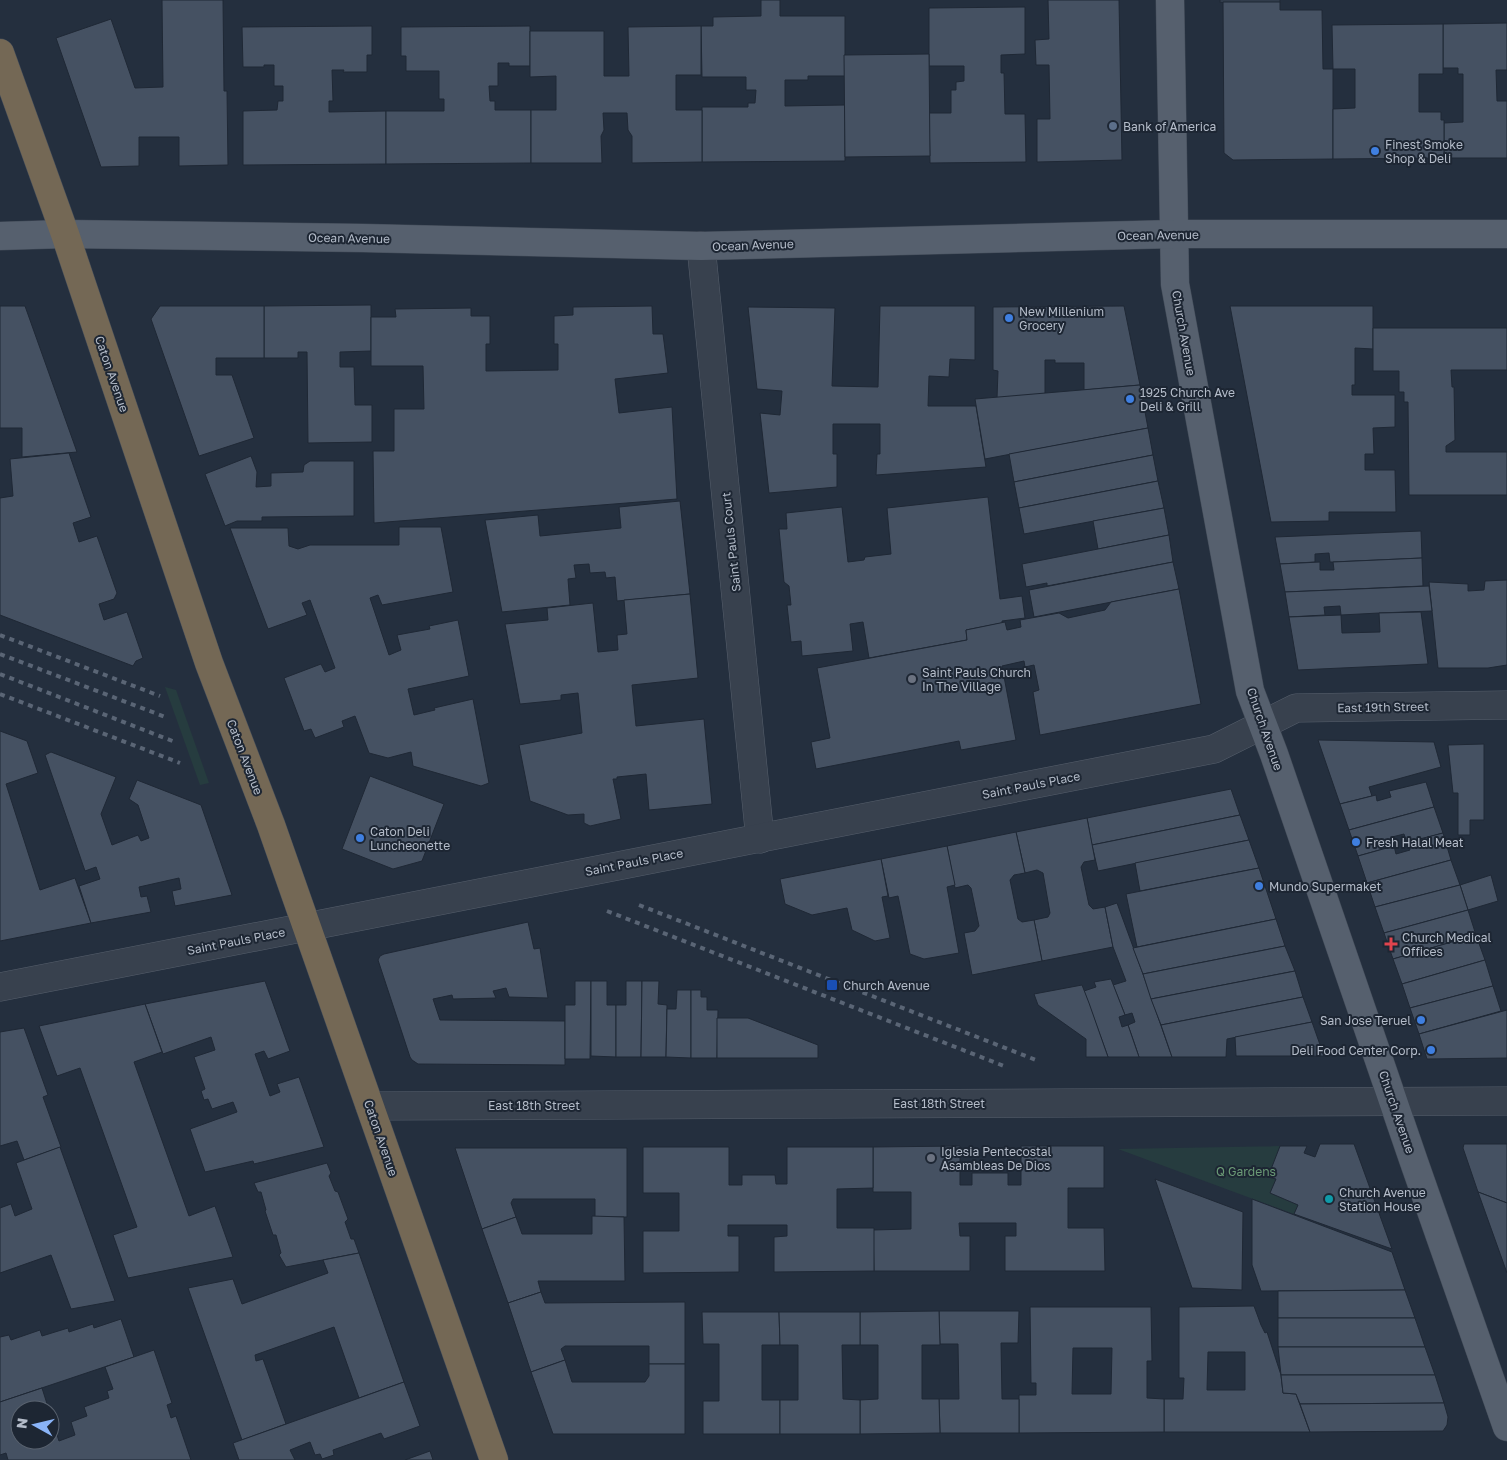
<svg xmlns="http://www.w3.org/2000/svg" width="1507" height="1460" font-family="'Golos Text',sans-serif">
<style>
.green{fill:#263c3f}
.building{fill:#455162;stroke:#1f2835;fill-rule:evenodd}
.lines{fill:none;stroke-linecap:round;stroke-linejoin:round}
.minor-casing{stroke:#565f6c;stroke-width:29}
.major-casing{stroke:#414a57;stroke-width:29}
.highway-casing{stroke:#434c59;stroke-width:29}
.minor{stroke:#38414e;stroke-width:28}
.major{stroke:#56606e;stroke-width:28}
.highway{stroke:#746855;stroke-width:28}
.rail{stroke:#5a6575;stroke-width:4;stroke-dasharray:5 5;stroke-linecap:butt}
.service-dot{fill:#5c6f8a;stroke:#1d2633;stroke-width:2}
.shop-dot{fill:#3f7fe0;stroke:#1d2633;stroke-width:2}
.worship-dot{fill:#6b7280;stroke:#1d2633;stroke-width:2}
.health-dot{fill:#e0444e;stroke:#1d2633;stroke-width:2}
.transit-dot{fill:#1a4fb4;stroke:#1d2633;stroke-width:2}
.culture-dot{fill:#0f9aa8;stroke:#1d2633;stroke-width:2}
.labels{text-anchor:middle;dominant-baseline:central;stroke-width:4;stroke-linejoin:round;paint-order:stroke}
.poi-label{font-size:12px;fill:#b4bcc9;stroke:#1d2633;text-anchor:start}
.street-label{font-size:12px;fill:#b4bcc9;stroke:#1d2633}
.park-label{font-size:12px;fill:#6b9a76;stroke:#1d2633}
</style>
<rect width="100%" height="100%" fill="#242f3e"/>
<g class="green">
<path d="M165,687L176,690L209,783L200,785Z"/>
<path d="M1280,1146L1269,1177L1276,1179L1298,1205L1294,1214L1118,1149Z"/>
</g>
<g class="building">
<path d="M162,0H223L224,91H227L228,165L179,166V137H139V166L101,167L56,38L111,19L135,88L163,87Z"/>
<path d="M761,0H780V16H845V76H808V80H785V106L845,105V161L702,162V107H748V103H755L756,90H746V77H702L701,26H713V17L761,16Z"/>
<path d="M1048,0H1119L1122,160L1037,162V119H1050L1049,65H1036L1035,40L1049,39Z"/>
<rect x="1220" y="0" width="60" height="2"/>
<path d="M1223,2H1280V10H1322L1323,69H1333V159L1233,160L1224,153Z"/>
<path d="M1025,7V54L1001,55V73H1004L1005,114H1025L1026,162L930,163L929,113H951V90H956V82L964,81V66H929V8Z"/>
<path d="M1507,23V70H1496L1497,101H1507V158H1444V123L1463,122V74H1458V68H1443V24Z"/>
<path d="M1443,24V74H1419V112H1441V120H1444V158L1333,159V109L1355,108V69H1333L1332,25Z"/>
<path d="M372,26V55H367V72H343L344,70H332L333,101H329V112L386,111V164L243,165V111L277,110L278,101H283V86H274V65H264V67H243L242,27Z"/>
<path d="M530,26V66H509V63H498V86H489L490,101H495V110H531V163L386,164V111H444V99H439V71H406V56H401V27Z"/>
<path d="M701,26V75H676V110H702V162L632,163V136L628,130L627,113H603L604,130L601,136L602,163H531V110H556V76L530,77V31H604V76H629L628,27Z"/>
<path d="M929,54L930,156L845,157L844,55Z"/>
<path d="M371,305V351L340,352V367H354L355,405H372V442L308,443L307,352H298V358H264V306Z"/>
<path d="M0,306H25L77,452L22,457V428H0Z"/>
<path d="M160,306H264V358H216V375H232L254,438L199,456L151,319Z"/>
<path d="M652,306L653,334H663L668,373L615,379L619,413L672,407L677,499L374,523L373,451H394V409H424L423,366H371V317H396L395,309L471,308V316H490V344H486V371L558,370V344H554V316L573,315V307Z"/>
<path d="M880,306H975V360L950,359L949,377L929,376L928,406H976L986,467L876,475L877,454H880V424H833V454H837V487L769,493L760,413L780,415L782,391L757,389L748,307L835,308L832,386L878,387Z"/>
<path d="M1124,306L1140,385L1084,390V363H1055V360H1045V394L997,398L998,371L993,370V307Z"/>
<path d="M1230,306H1373V349L1355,348V385H1352V395H1395V427L1373,428L1374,454H1365V470H1395L1396,512H1329V521L1271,522Z"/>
<path d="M1373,328H1507V370H1451L1452,387H1454L1455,440L1446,446V452H1507V495H1409L1408,402H1404V392H1399V371H1373Z"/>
<path d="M1140,385L1148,428L985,459L975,399Z"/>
<path d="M1148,428L1153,455L1014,482L1009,454Z"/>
<path d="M69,453L91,517L73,523L79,542L97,536L117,593L114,599L99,604L104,620L127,612L143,658L136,661L133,666L0,615V498L13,496L10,459Z"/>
<path d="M1153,455L1158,481L1019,508L1014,482Z"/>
<path d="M251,456L257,472L256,487L271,486V473L303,472L304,465L310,461H354V516L262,517V521H237L225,526L205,474Z"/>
<path d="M1158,481L1164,508L1024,534L1019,508Z"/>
<path d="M988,497L1000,599L1022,596L1025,618L1002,621V623L966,630L967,640L869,658L863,622L850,624L853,651L802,656L801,641L791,642L787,605H791L789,586L784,582L779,529H787L786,513L842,507L848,562L864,560L865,557L891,554L887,508Z"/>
<path d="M680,501L690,594L617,601L615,577L606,578L605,572L590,573L589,564L574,565L576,578L568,579L570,605L502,612L485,520L538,515L540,536L621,528L619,507Z"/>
<path d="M1164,508L1169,535L1098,549L1093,521Z"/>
<path d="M399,527H441L453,592L382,605L378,595L370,598L389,655L401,650L397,635L430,629L429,626L458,620L469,676L408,689L414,715L435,710L434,708L473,699L489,783L481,786L413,766L411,752L388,758L369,753L355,716L342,721L344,727L315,738L311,729L304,731L284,678L321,664L325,672L335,668L310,600L302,603L307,615L268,629L230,528H288L289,546L298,549L310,545H399Z"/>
<path d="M1421,531L1422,558L1333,562H1330L1329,553L1315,554V562L1280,564L1275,537Z"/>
<path d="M1169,535L1173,562L1047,586V583L1026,587L1022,564Z"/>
<path d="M1422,558L1423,586L1285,592L1280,564L1320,562V570H1334L1333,562Z"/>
<path d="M1173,562L1179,589L1034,617L1029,590Z"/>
<path d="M1507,580V665L1488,668H1438L1429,582L1468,584V591L1484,590L1485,581Z"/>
<path d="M1429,586L1432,611L1379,613L1341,615L1340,606L1324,607L1325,615L1289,617L1285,592Z"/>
<path d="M1179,589L1201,704L1040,735L1033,692L1039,690L1034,665L1025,667L1024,661L1002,666L1016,740L961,750L959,741L816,769L811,742L830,738L817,668L967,640L966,630L1005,622L1007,630L1021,627L1020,620L1059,613L1068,618L1105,610L1111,602Z"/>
<path d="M690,594L698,678L632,685L636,726L704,719L712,804L649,810L646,774L617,777V779H613L621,819L590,826L584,823V814L568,815L530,801L519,745L582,733L578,693L561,695V700L520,704L505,624L548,620L547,608L593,603L598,652L618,650L617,635L627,634L624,600Z"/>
<path d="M1421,612L1428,664L1298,670L1289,617L1341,615L1342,633L1380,632L1379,613Z"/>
<path d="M0,731L27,741L38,773L6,784L40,890L75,878L91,923L0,941Z"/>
<path d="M1318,740L1434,742L1441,767L1369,787L1372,796L1340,804Z"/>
<path d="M1484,744V820H1470V835H1458V793H1453L1448,745Z"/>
<path d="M51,752L116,777L101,814L112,845L138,835L141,841L149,838L138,805L129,799L137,780L201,805L232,895L175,906L172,891L181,889L179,878L139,887L141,897L147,896L151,912L91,923L79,886L100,879L96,867L85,871L45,755Z"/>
<path d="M370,776L444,804L422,861L393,869L342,849Z"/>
<path d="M1426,782L1434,807L1349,830L1340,804L1376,795L1377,801L1391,797L1389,791Z"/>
<path d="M1231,789L1240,815L1092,845L1087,818Z"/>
<path d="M1434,807L1443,833L1407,843L1404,834L1392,837L1394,846L1358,856L1349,830Z"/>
<path d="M1240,815L1249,840L1098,871L1092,845Z"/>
<path d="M1087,818L1095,860L1084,862L1081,867L1089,905L1093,909L1105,907L1113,947L1042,961L1034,920L1048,917L1050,913L1043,873L1037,870L1025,873L1016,832Z"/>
<path d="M1016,832L1025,873L1014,875L1010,880L1018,919L1022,922L1034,920L1042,961L972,975L964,933L975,931L979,926L971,888L968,885L955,888L947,846Z"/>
<path d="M1443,833L1451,860L1367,883L1358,856L1394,846L1396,854L1410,850L1408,842Z"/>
<path d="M1249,840L1259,868L1140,891L1135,863Z"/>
<path d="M947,846L955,885L947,887L959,953L924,959L910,954L898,896L889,898L881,859Z"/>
<path d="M881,859L888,896L882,897L890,938L875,941L852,930L847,908L812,915L785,904L780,879Z"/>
<path d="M1451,860L1460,885L1375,907L1367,883Z"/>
<path d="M1259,868L1276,919L1137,947L1126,894Z"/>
<path d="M1491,875L1498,901L1468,910L1460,885Z"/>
<path d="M1460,885L1468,910L1384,933L1375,907Z"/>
<path d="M1117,903L1143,974L1172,1057H1139L1128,1025L1135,1022L1132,1013L1125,1015L1113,985L1126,981L1113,947L1105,907Z"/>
<path d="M1468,910L1476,935L1393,959L1384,933Z"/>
<path d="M1276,919L1285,946L1143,974L1133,948Z"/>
<path d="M528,922L534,949L540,948L548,998L509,997L506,988L493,991L496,998L453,999L452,995L433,999L440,1020L565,1021V1065L418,1064L412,1060L410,1057L378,960L380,956L384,954Z"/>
<path d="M1476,935L1485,960L1402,984L1393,959Z"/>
<path d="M1285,946L1295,971L1151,999L1143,974Z"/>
<path d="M1485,960L1493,986L1410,1008L1402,984Z"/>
<path d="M1295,971L1303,997L1161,1025L1151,999Z"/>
<path d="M1111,979L1125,1015L1119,1017L1122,1027L1128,1025L1139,1057H1108L1084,991L1096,987L1094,982Z"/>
<path d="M265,981L290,1051L268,1059L264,1051L255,1054L270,1096L280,1092L277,1084L299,1077L324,1147L254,1164L253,1161L205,1172L190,1129L237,1112L233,1102L212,1109L208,1099L204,1100L201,1091L205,1089L194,1057L215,1050L211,1037L163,1054L145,1004Z"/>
<path d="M575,981H591L590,1059H565V1005H575Z"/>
<path d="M591,981H607V1005H616V1057L591,1056Z"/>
<path d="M626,981H642L641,1057H616V1005H626Z"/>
<path d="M642,981H659L658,1004L667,1005L666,1057H641Z"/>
<path d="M1082,985L1089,1003L1108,1057H1086V1039L1038,1005L1034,994Z"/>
<path d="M1493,986L1501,1011L1419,1034L1410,1008Z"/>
<path d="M677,990H691V1058L666,1057L667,1009H676Z"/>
<path d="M691,990H701V997H707V1010H718L717,1058H691Z"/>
<path d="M1303,997L1312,1022L1227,1039L1226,1057H1172L1161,1025Z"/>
<path d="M145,1004L162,1052L134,1062L189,1216L215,1206L233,1257L128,1278L113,1235L137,1227L80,1068L57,1076L39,1026Z"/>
<path d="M1507,1010V1058L1427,1059L1419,1034Z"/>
<path d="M717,1018H748L818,1045V1058H717Z"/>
<path d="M1312,1022L1324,1056H1236L1235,1037Z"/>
<path d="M24,1028L48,1095L43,1097L61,1147L24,1160L17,1141L0,1146V1032Z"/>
<path d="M1320,1144H1354L1392,1249L1294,1214L1298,1205L1270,1193L1276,1179L1268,1177L1280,1146H1307L1304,1153L1315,1157Z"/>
<path d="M1464,1144H1507V1203L1478,1192L1463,1148Z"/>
<path d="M960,1146V1185H972V1173H1008V1185H1021V1146H1104V1188H1068V1228H1104L1105,1271H1005V1236H1016V1223H959L960,1236H970V1271H874L873,1230L911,1229V1192H873V1147Z"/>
<path d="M60,1147L115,1301L71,1309L51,1255L0,1273V1208L11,1204L15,1216L32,1209L16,1163Z"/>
<path d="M643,1147H729V1185H742V1175H775L776,1184H787V1147H873V1188L837,1189V1228H874V1271L774,1272V1237L787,1236V1225H728V1236H739V1272L643,1273V1231H679V1193H643Z"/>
<path d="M455,1148H627V1217H595V1199H513L511,1203L516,1217L482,1229Z"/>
<path d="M327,1163L331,1173L329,1176L335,1191L338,1192L348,1219L345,1222L351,1239H354L359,1253L286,1267L279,1255L281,1253L276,1235H273L265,1211L266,1210L261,1192H258L254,1183Z"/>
<path d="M1155,1179L1243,1212L1242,1290L1192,1288Z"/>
<path d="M1478,1192L1507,1203V1273Z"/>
<path d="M1252,1199L1392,1252L1405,1290L1261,1291L1252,1265Z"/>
<path d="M592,1216L624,1217L625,1281H538L541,1292L508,1303L482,1229L516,1217L522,1234H592Z"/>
<path d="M359,1253L404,1382L359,1398L334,1327L255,1355L256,1361L263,1359L286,1424L242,1440L188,1288L233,1279L242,1304L328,1273L323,1260Z"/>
<path d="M1405,1290L1415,1318H1278V1291Z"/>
<path d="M541,1292L545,1303L685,1302V1364H649V1346H565L561,1349L565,1360L531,1372L508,1303Z"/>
<path d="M1254,1306L1261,1325L1265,1333L1267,1332L1281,1375L1283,1393L1296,1394L1310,1432H1164V1399H1183L1184,1378H1179V1307ZM1208,1352H1245V1390H1207Z"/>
<path d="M1030,1307H1151L1152,1361H1147V1398L1164,1399V1432L1019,1433V1395H1036V1383H1031ZM1073,1348H1112L1111,1394H1072Z"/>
<path d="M939,1311H1019L1018,1343H1001L1002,1399H1019V1433H940L939,1399H959L958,1344H940Z"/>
<path d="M939,1311L940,1345H922V1399H939L940,1433L860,1434V1400L878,1399V1345H860V1312Z"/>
<path d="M702,1312H779L780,1345H762V1400H780V1434H703V1401H719V1344H703Z"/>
<path d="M779,1312H860V1345H842L843,1399L860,1400V1434H780V1400H798V1345H780Z"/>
<path d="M1278,1318H1415L1425,1347H1278Z"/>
<path d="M121,1319L134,1357L0,1402V1337L9,1335L11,1340L40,1330L42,1336L68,1328L69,1332L93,1324L94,1328Z"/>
<path d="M1278,1347H1425L1435,1375H1281Z"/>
<path d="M154,1350L172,1403L167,1405L171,1418L176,1416L191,1460H8L6,1453L0,1455V1402L42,1388L49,1410H20V1440H50V1413L59,1441L75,1435L71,1422L87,1416L84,1407L109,1398L107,1391L113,1389L105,1367Z"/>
<path d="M565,1360L572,1382H645L649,1376V1364H685V1434H553L531,1372Z"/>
<path d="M1281,1375H1435L1444,1403L1300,1404L1296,1394L1283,1393Z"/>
<path d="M404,1382L420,1426L384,1439L381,1433L333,1450L334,1455L322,1459L320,1454L315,1455L310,1442L290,1450L295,1460H239L233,1443Z"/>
<path d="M1444,1403L1448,1417L1447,1425L1443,1431L1310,1432L1300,1404Z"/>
<path d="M430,1451L433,1460H405Z"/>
</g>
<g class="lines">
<defs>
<g id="minor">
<path d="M701,246L760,839"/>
<path d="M0,987L1214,749L1296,708L1507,705"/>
<path d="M370,1106L1507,1101"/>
</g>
<g id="major">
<path d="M1170,0L1175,284L1250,691L1274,754L1414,1162L1507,1427"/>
<path d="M0,236L65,234L363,238L701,246L1174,234H1507"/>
</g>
<path id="highway" d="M0,53L65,234L209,663L271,825L494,1460"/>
</defs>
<use href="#minor" class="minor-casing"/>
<use href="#major" class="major-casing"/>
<use href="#highway" class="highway-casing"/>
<use href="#minor" class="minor"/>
<use href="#major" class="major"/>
<use href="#highway" class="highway"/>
<g class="rail">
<path d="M0,635L160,696"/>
<path d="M0,654L168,718"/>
<path d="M0,674L175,742"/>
<path d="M0,694L180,763"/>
<path d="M639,905L1036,1060"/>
<path d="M607,911L1004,1066"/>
</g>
</g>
<circle class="service-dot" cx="1113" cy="126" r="5"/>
<g class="shop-dot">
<circle cx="1375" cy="151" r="5"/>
<circle cx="1009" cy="318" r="5"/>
<circle cx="1130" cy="399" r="5"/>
<circle cx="360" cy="838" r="5"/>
<circle cx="1356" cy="842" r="5"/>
<circle cx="1259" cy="886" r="5"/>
<circle cx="1421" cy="1020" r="5"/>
<circle cx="1431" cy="1050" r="5"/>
</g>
<g class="worship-dot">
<circle cx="912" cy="679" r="5"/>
<circle cx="931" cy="1158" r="5"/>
</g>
<path class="health-dot" d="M1388.5 936.5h5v5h5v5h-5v5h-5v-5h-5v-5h5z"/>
<rect class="transit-dot" x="826" y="979" width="12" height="12" rx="2.5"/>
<circle class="culture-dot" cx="1329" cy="1199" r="5"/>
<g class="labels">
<g class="poi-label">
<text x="1123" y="126">Bank of America</text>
<text x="1385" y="144">Finest Smoke<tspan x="1385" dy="14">Shop &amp; Deli</tspan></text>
<text x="1019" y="311">New Millenium<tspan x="1019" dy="14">Grocery</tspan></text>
<text x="1140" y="392">1925 Church Ave<tspan x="1140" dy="14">Deli &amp; Grill</tspan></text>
<text x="922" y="672">Saint Pauls Church<tspan x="922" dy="14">In The Village</tspan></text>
<text x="370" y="831">Caton Deli<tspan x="370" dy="14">Luncheonette</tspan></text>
<text x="1366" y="842">Fresh Halal Meat</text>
<text x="1269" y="886">Mundo Supermaket</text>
<text x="1402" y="937">Church Medical<tspan x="1402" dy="14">Offices</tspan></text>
<text x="843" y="985">Church Avenue</text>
<text x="1411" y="1020" text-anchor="end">San Jose Teruel</text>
<text x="1421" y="1050" text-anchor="end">Deli Food Center Corp.</text>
<text x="941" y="1151">Iglesia Pentecostal<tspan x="941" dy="14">Asambleas De Dios</tspan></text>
<text x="1339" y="1192">Church Avenue<tspan x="1339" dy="14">Station House</tspan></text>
</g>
<g class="street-label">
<text transform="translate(1158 235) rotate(-1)">Ocean Avenue</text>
<text transform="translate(349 238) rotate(1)">Ocean Avenue</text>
<text transform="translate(753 245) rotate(-2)">Ocean Avenue</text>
<text transform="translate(1184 333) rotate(80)">Church Avenue</text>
<text transform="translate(112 374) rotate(71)">Caton Avenue</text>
<text transform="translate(731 542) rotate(-96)">Saint Pauls Court</text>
<text transform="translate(1383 707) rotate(-1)">East 19th Street</text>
<text transform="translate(1265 729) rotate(71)">Church Avenue</text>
<text transform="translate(245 757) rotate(69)">Caton Avenue</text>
<text transform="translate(1031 785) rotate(-11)">Saint Pauls Place</text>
<text transform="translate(634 862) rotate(-11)">Saint Pauls Place</text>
<text transform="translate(236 941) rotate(-11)">Saint Pauls Place</text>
<text x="939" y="1103">East 18th Street</text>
<text x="534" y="1105">East 18th Street</text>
<text transform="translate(1397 1112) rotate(71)">Church Avenue</text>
<text transform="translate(381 1138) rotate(71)">Caton Avenue</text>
</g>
<g class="park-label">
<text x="1246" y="1171">Q Gardens</text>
</g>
</g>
<g transform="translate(35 1425) rotate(278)"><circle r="24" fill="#1d2633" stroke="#59626f"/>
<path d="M0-4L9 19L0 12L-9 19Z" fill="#8ab4f8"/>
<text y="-8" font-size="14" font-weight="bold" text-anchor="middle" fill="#b4bcc9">N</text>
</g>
</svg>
